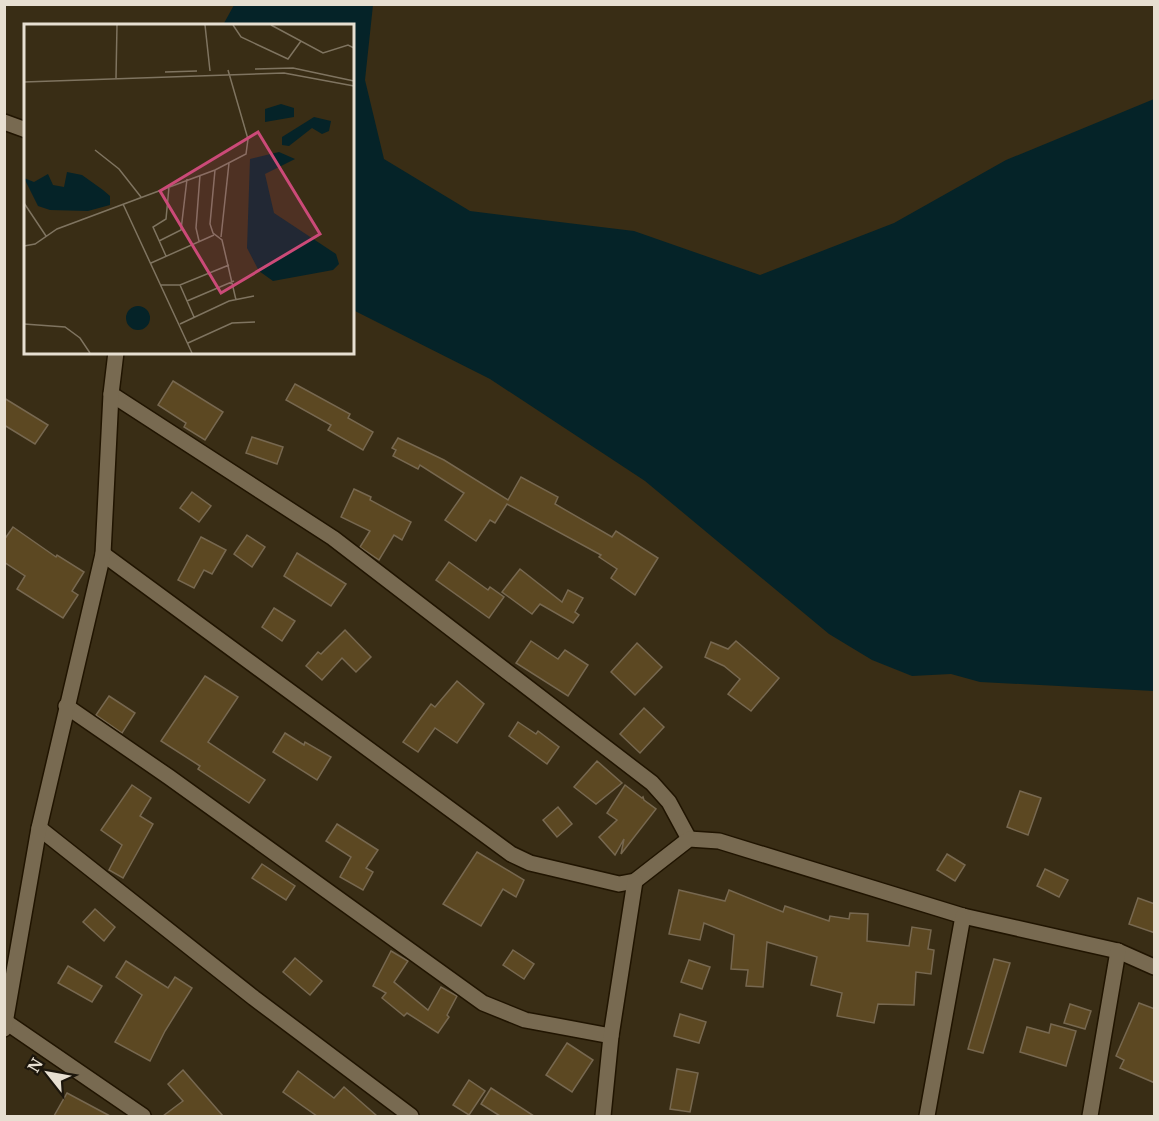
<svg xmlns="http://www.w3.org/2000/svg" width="1159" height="1121" font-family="Merriweather,serif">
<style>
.water{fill:#052328}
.building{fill:#5c4822;stroke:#776850;stroke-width:1.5}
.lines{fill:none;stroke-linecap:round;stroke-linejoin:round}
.minor-casing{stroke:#201400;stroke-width:18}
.minor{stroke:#786a51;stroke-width:15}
.inset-road{fill:none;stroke:#7f7460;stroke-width:1.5}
.view{fill:#cb4a78;fill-opacity:0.15;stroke:#cb4a78;stroke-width:3}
.inset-edge{fill:none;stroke:#e7dfd1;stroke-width:3}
</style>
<rect width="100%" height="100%" fill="#392d15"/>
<path class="water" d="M234,5H373L365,80L384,159L470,211L634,231L760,275L894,223L1006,160L1154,99V691L980,682L951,674L912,676L872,660L829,634L645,481L490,379L353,310L352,26L223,25Z"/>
<g class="building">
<path d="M173,381L223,412L205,440L184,427L186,423L158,405Z"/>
<path d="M295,384L350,414L348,418L373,432L363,450L328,430L331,425L286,400Z"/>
<path d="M4,398L48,425L35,444L4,425Z"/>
<path d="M252,437L283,447L277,464L246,453Z"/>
<path d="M398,438L444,460L508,500L521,477L558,497L555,504L612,537L616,531L658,558L635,595L611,578L617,569L599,557L601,555L507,504L495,523L490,520L476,541L445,520L464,493L420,465L418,469L393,456L396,450L392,448Z"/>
<path d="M354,489L371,497L370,500L411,522L402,540L394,535L379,560L360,547L370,531L341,517Z"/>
<path d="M192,492L211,506L199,522L180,508Z"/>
<path d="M13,527L56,557L57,555L84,572L72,591L78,595L63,618L17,589L25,576L4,562V540Z"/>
<path d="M247,535L265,547L252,567L234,554Z"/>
<path d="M201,537L226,550L212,574L204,570L194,588L178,580Z"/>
<path d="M297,553L346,584L331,606L284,576Z"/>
<path d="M449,562L488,590L490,587L504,597L489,618L436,580Z"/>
<path d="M520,569L562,602L568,590L583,598L575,612L579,615L573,623L540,604L532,614L502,592Z"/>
<path d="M274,608L295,621L282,641L262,627Z"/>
<path d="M345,630L371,657L356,672L342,658L322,680L306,666L318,652L321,654Z"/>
<path d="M531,641L558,659L565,650L588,665L568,696L516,663Z"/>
<path d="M736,641L779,678L751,711L728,694L740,679L724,666L705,657L711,642L728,649Z"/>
<path d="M637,643L662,667L635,695L611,672Z"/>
<path d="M205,676L238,697L208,742L265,780L249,803L198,769L200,766L161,741Z"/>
<path d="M457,681L484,704L457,743L435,728L418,752L403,742L431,704L435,707Z"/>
<path d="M109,696L135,713L122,733L96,715Z"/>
<path d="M644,708L664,727L640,753L620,734Z"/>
<path d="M518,722L536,734L538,731L559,747L547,764L509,736Z"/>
<path d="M285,733L304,745L305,742L331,757L317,780L273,752Z"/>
<path d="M597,761L622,783L596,804L574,787Z"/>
<path d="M132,785L151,798L140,816L153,824L123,878L109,870L122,845L101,830Z"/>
<path d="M625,785L642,798L643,797L644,800L656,809L621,854L624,839L615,855L599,837L617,820L607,813Z"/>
<path d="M1020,791L1041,798L1028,835L1007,827Z"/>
<path d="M558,807L572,824L557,837L543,820Z"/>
<path d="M337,824L378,850L366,868L373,872L363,890L340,877L351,857L326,841Z"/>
<path d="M477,852L524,880L516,897L503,889L481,926L443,904Z"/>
<path d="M947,854L965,865L955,881L937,870Z"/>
<path d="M262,864L295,886L286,900L252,878Z"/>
<path d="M1045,869L1068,880L1059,897L1037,886Z"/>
<path d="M679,890L725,901L729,890L783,912L785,906L829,921L830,916L849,919L850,913L868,914L867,941L909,946L912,927L931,930L928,949L934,950L931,974L916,972L914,1005L878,1004L874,1023L837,1016L842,993L811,985L817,957L767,942L763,987L746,986L748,970L731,969L734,935L704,923L700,940L669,934Z"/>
<path d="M1138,898L1155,904V933L1129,924Z"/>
<path d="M95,909L115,927L104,941L83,922Z"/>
<path d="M513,950L534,964L524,979L503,965Z"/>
<path d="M391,951L408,961L394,982L428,1010L441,987L457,996L447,1015L449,1017L438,1033L407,1013L404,1016L382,998L386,993L373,986Z"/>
<path d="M295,958L322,981L310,995L283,972Z"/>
<path d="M994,959L1010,963L983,1053L968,1049Z"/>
<path d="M689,960L710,967L702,989L681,982Z"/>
<path d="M126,961L168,988L175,977L192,988L165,1031L150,1061L115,1042L142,995L116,977Z"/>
<path d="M68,966L102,986L92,1002L58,983Z"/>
<path d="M1139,1003L1155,1009V1083L1120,1068L1124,1060L1116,1056Z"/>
<path d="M1070,1004L1091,1011L1085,1029L1064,1023Z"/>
<path d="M680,1014L706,1022L699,1043L674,1036Z"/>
<path d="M1051,1024L1076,1031L1066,1066L1020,1052L1027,1027L1049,1033Z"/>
<path d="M567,1043L593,1060L572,1092L546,1075Z"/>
<path d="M677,1069L698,1073L690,1112L670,1109Z"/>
<path d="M183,1070L223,1116H163L183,1101L168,1084Z"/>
<path d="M298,1071L334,1098L344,1087L377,1116H317L283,1092Z"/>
<path d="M469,1080L485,1091L469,1115L453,1105Z"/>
<path d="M491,1088L534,1116H500L481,1104Z"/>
<path d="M67,1093L110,1116H54Z"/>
</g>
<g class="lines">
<defs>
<g id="minor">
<path d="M4,122L26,130"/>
<path d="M111,394L333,538L652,783L669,802L689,839"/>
<path d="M103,554L511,854L530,863L619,884L635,881L689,839L719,841L963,916L1118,951L1154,967"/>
<path d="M66,706L169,777L483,1003L525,1020L611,1036"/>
<path d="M39,828L254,998L411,1116"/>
<path d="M6,1022L143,1116"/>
<path d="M4,1029L39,828L103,554L111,394L116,352"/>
<path d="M603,1116L611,1036L635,881"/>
<path d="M927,1116L963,916"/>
<path d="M1090,1116L1118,951"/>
</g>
</defs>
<use href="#minor" class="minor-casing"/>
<use href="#minor" class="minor"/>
</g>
<g transform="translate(24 24)">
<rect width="330" height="330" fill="#392d15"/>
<path d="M257,80L270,84V93L241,98V85ZM290,93L307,97L305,107L298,110L288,104L265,122L258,121V113ZM255,128L271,135L241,150L250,189L312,230L315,240L309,246L249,257L235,247L223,224L226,135ZM43,148L58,151L79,166L86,172V181L64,187L26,186L14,182L0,154L10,158L24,150L29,161L40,163ZM102 294a12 12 0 1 1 24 0a12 12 0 1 1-24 0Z" fill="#052328"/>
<path class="inset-road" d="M181,1L186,47M209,1L217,13L264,35L277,17M247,1L299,29L324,21L330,24M231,45L269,44L330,57M141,48L173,47M92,54L93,1M0,58L260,49L330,62M330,92V128M71,126L95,145L117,173M191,146L186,200L189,209L198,216L212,276M0,179L22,212M99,180L168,329M197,213L205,139M135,217L157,206L163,155M175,217L172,204L176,151M0,222L11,220L33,205L191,146L222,130L224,115L204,46M142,232L129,203L142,195L145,163M127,239L190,211M137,261H156L205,241M156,261L170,293M163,277L210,257M0,300L41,303L56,314L66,329M156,300L205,277L230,272M164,319L208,299L231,298"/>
<path class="view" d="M234,108L296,210L197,269L136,167Z"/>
<rect width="330" height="330" class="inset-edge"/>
</g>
<rect width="1159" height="1121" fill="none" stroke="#e7dfd1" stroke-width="12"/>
<g transform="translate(48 1073) rotate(301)" stroke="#1c160c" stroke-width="4.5" paint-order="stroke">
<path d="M0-4.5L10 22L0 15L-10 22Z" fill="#e7dfd1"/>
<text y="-9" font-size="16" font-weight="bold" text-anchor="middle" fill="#e7dfd1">N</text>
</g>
</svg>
